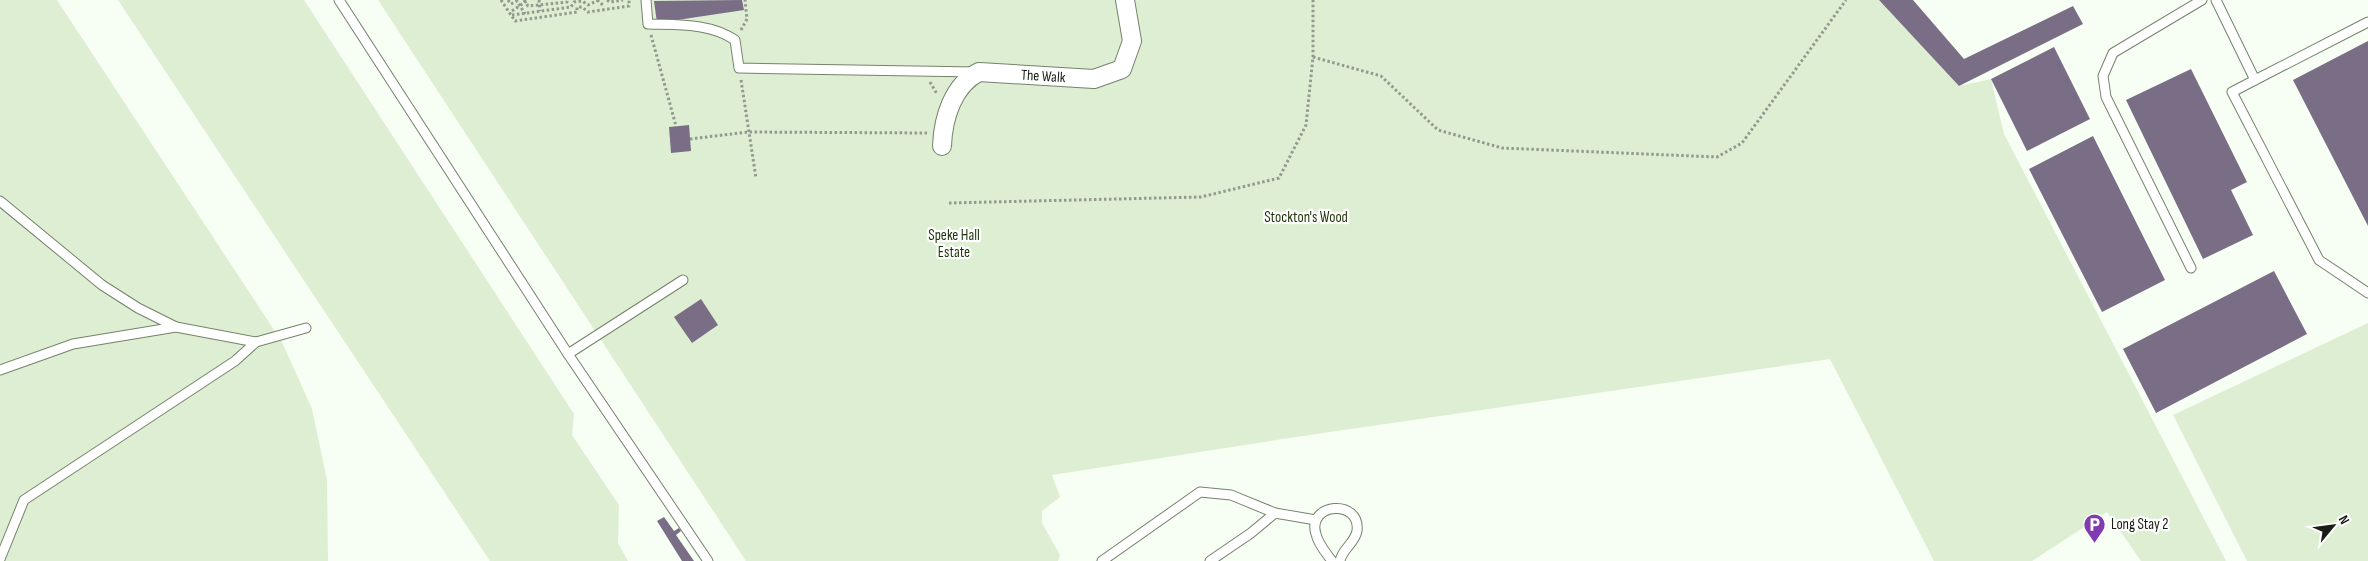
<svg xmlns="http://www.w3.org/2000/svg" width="2368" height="561" font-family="'Sofia Sans Condensed',sans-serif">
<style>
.green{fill:#deeed3}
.building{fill:#7a6d86}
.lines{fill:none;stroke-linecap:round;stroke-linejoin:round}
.service-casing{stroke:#74836a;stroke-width:11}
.minor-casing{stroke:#74836a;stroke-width:20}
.path{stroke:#93998f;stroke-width:3;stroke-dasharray:2.5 2.5;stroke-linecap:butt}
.service{stroke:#fff;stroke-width:9}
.minor{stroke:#fff;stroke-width:18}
.path-bridge{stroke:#93998f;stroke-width:3;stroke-dasharray:2.5 2.5;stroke-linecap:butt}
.labels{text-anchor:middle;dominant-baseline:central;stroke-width:4.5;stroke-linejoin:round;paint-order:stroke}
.street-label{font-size:15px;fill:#191e15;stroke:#fff}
.park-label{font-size:15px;fill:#1e3507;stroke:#fff}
.poi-label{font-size:15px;fill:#191e15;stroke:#fff;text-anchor:start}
</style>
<rect width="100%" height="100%" fill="#f7fef3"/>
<g class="green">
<path d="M0,0H57L282,342L312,409L327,480L328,561H0Z"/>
<path d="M118,0H304L574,414L572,435L619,505L618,543L628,561H490Z"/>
<path d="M378,0H1879L1959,86L1991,79L2004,134L2226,561H2141L2107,512L2032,561H1934L1830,359L1289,438L1052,475L1060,497L1042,511V523L1060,555L1058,561H746Z"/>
<path d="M2368,323V561H2247L2173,415Z"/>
</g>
<g class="building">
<path d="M742,0L744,10L657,23L654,1Z"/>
<path d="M1879,0H1913L1964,59L2073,6L2083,24L1959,86Z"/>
<path d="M2368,41V226L2293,80Z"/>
<path d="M2054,47L2090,119L2027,151L1991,79Z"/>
<path d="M2191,69L2247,182L2231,190L2253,235L2203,259L2126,100Z"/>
<path d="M689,125L691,151L671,153L669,127Z"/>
<path d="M2093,136L2165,280L2102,312L2029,169Z"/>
<path d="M2274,271L2307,334L2156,413L2123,349Z"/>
<path d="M701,299L718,325L692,343L674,317Z"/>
<path d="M664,517L674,531L679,528L681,531L676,535L694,561H682L657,521Z"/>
</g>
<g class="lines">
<defs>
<g id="service">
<path d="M339,0L568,354L708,561"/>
<path d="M646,0L648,24C679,25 710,23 735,40L739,68L976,72"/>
<path d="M2216,0L2255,80L2232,92L2319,260L2368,293"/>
<path d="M2255,80L2368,22"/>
<path d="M0,201L102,285L138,308L176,327"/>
<path d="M2191,268L2106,97L2103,76L2113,53L2202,0"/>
<path d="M568,354L683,280"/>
<path d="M0,370L73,344L176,327L256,342L306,328"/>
<path d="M0,559L24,500L235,361L256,342"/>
<path d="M1102,561L1200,492L1231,495L1275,513L1316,520"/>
<path d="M1210,561L1251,533L1275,513"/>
<path d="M1332,561C1326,553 1318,544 1316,534C1306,503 1361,498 1357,531C1355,543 1342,549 1340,561"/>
</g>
<g id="minor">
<path id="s1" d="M942,146C943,118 953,85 979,72L1094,79L1122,69L1132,41L1125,0"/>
</g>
</defs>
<use href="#service" class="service-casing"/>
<use href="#minor" class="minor-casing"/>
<g class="path">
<path d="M501,0L515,21L577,12V7H582L588,12L629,6V0"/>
<path d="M508,0L511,4L517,1L525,14"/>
<path d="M524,0L528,6L567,2V0"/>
<path d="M539,0L540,11"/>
<path d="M607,0L610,2L623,0"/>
<path d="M512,15L571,7L574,2L582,1L588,5L599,0"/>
<path d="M741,30L747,19L745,0"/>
<path d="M651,35L676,126"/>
<path d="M1313,57L1381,76L1438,130L1502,148L1717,157L1742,143L1846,0"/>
<path d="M741,80L756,178"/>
<path d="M930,82L937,94"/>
<path d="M690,139L748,132L927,133"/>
<path d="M949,203L1201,197L1279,178L1306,125L1313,57V0"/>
</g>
<use href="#service" class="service"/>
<use href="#minor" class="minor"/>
<g class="path-bridge">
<path d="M597,0L604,6"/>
<path d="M512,11L528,0"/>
</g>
</g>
<defs>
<symbol id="parking-pin" viewBox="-11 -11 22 30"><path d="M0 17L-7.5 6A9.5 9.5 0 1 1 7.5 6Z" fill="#7f3baf" stroke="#fff"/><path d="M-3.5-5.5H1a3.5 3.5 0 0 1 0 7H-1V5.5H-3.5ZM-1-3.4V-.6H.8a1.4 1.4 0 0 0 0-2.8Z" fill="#fff"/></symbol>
</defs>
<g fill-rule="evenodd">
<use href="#parking-pin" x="2082" y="512" width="25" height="34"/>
</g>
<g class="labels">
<g class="street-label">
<text stroke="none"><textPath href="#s1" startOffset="151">The Walk</textPath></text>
</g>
<g class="park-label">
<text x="1306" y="217">Stockton's Wood</text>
<text x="954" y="235">Speke Hall<tspan x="954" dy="17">Estate</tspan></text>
</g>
<g class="poi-label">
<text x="2111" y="524">Long Stay 2</text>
</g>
</g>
<g transform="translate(2333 526) rotate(61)" stroke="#ffffff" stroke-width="4" paint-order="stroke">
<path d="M0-4L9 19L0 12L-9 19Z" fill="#191e15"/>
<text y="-8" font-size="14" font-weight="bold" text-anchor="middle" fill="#191e15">N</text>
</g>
</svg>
